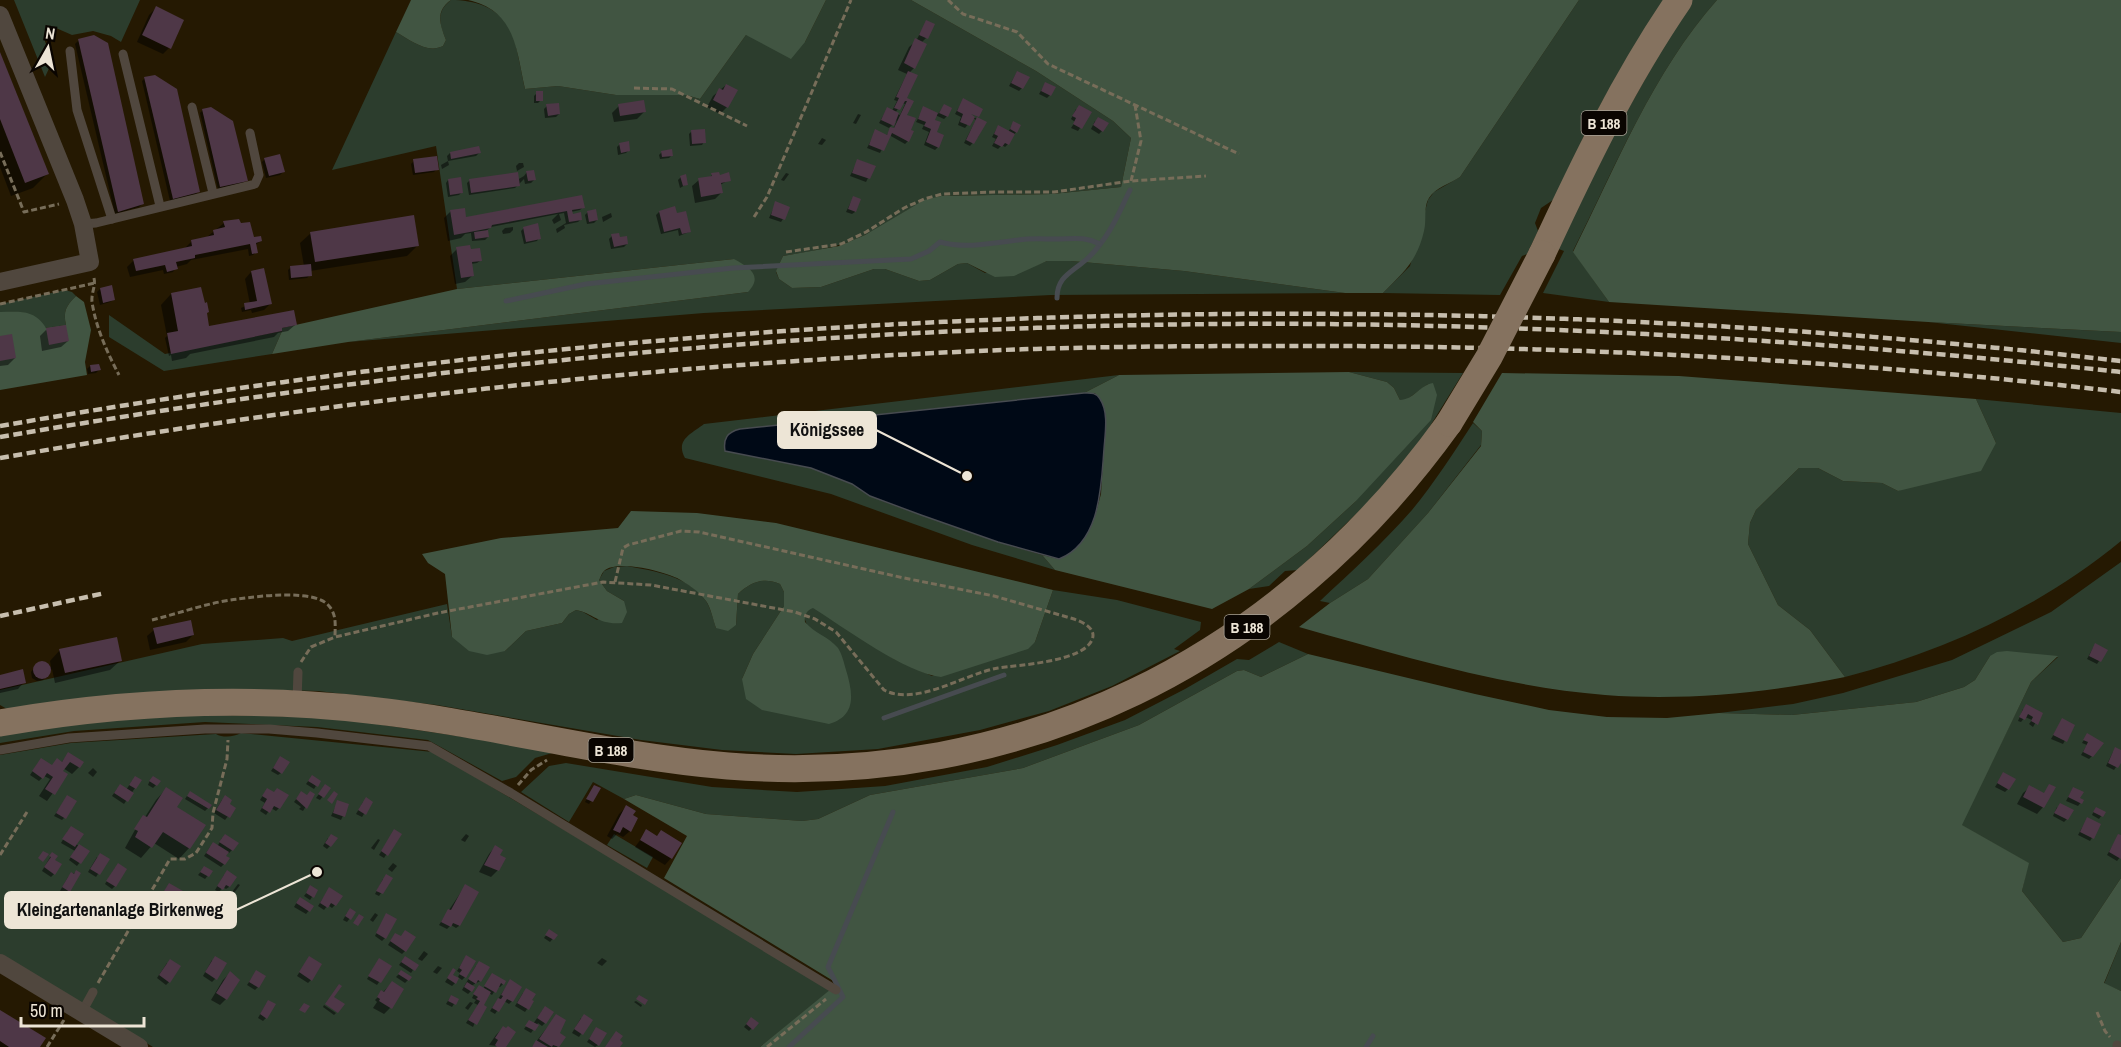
<svg xmlns="http://www.w3.org/2000/svg" width="2121" height="1047" font-family="'Archivo Narrow',sans-serif">
<style>
.green{fill:#2c3d2d}
.forest{fill:#415542}
.water{fill:#000916;stroke:#474b50;stroke-width:1.5}
.shadow{fill:#0007;fill-rule:evenodd}
.lines{fill:none;stroke-linecap:round;stroke-linejoin:round}
.stream{stroke:#474b50;stroke-width:5}
.building{fill:#4e3747}
.path{stroke:#776d59;stroke-width:3;stroke-dasharray:6 3;stroke-linecap:butt}
.lane{stroke:#50473e;stroke-width:9}
.street{stroke:#50473e;stroke-width:18}
.primary{stroke:#85725f;stroke-width:27}
.rail{stroke:#c7beae;stroke-width:4.5;stroke-dasharray:9 4.5;stroke-linecap:butt}
.primary-bridge{stroke:#85725f;stroke-width:27}
.labels{text-anchor:middle;dominant-baseline:central;stroke-width:5;stroke-linejoin:round;paint-order:stroke}
.shield{fill:#0a0501;stroke:#a9a296;stroke-width:1.5}
.shield-label{font-size:15px;font-weight:bold;fill:#ede5d6}
.leader{fill:none;stroke:#ede5d6;stroke-width:2}
.callout-dot{fill:#ede5d6;stroke:#0a0501;stroke-width:2}
.callout{fill:#ede5d6;stroke:#ede5d6;stroke-width:2}
.callout-label{font-size:18px;text-anchor:middle;font-weight:bold;fill:#111}
</style>
<rect width="100%" height="100%" fill="#251902"/>
<g class="green">
<path d="M14,0H140L121,42L111,36L93,31L72,35L56,28L46,30C40,42 51,47 51,58C51,65 48,71 45,77Z"/>
<path d="M451,0C475,0 498,7 511,30C516,40 522,76 525,89L558,86L616,95H686L700,99L746,35L805,42L826,0H911L1036,71L1113,121L1131,138L1121,187L1052,194L941,196C913,203 891,222 865,235C840,248 811,251 783,256L776,272L779,279L792,288L821,287L874,269H885L919,281L930,280L958,264L967,263L985,273L1034,266L1047,261H1071L1184,271L1345,293L1051,295L704,313L348,342L748,292L734,259L457,289L436,146L332,170L396,32C410,40 427,54 443,46L446,40C439,24 436,11 451,0Z"/>
<path d="M1579,0H1666L1623,65L1588,127L1556,198L1541,208L1535,223L1538,231L1527,254L1522,256L1500,295L1383,293L1410,266L1428,200L1434,192L1460,177Z"/>
<path d="M1692,0H1717C1653,72 1616,166 1573,251L1609,302L1543,293L1564,251L1556,248L1587,182L1683,12Z"/>
<path d="M65,290L72,292L76,296C66,306 63,311 66,325L46,328L26,313L0,312V304Z"/>
<path d="M109,315L165,354L282,331L272,354L164,371L109,337Z"/>
<path d="M1928,322L2121,332V343Z"/>
<path d="M1349,372L1463,373L1422,439L1385,486L1298,570L1285,571L1269,586L1249,589L1307,546L1355,502L1428,384L1406,400H1400L1394,388L1387,382Z"/>
<path d="M1119,375L1084,393L740,429L767,459L811,468L852,484L870,496L887,503L998,542L1042,555L1055,570L972,545L831,494L685,458C675,440 691,434 704,424Z"/>
<path d="M1976,399L2121,413V541C2041,607 1945,651 1845,677L1810,630L1778,605L1748,544L1750,523L1756,510L1799,468H1818L1843,481L1882,483L1898,491L1996,443Z"/>
<path d="M1473,423L1482,431L1481,445L1428,513L1368,579L1330,603L1320,601C1351,572 1383,543 1412,510C1435,482 1454,452 1473,423Z"/>
<path d="M2121,562V878L2081,938L2063,942L2022,891L2028,863L1961,825L2031,682L2058,657L1990,656L1975,680L1964,687L1916,702L1792,715L1719,713L1793,704L1843,693L1952,660L2051,612Z"/>
<path d="M627,566C654,571 689,576 706,601C711,609 713,619 716,628L736,625L738,594C751,582 763,577 780,584L784,592V606L753,654L742,679L807,625L804,617L809,609L813,607L894,659L932,676L1035,642L1053,590L1117,600L1201,622L1200,630L1174,649L1180,651L1112,686L1049,711L980,730L878,749L796,754L722,750L641,740L437,705L318,691L279,690L7,709L0,705V690L202,644L283,638L292,641L447,604L452,637L505,651L526,631L562,623L569,614L576,610L583,612L597,620L624,601L607,591L599,580L604,571L614,567Z"/>
<path d="M1279,642L1308,654L1261,677L1244,670L1237,671L1139,725L1023,768L870,795L818,819L802,821L706,814L636,795L624,799L593,782L569,822L521,792L549,766L566,763L712,787L797,792L885,786L987,767L1057,745L1125,720L1185,689L1237,659L1249,660Z"/>
<path d="M154,714L329,717L559,751L535,758L516,777L502,781L428,740L317,727L205,722L74,731L0,743V733Z"/>
<path d="M241,733L433,752L832,989L760,1047H153L0,955V755L71,743L216,734C223,738 234,737 241,733Z"/>
<path d="M614,834L653,857L647,868L607,845Z"/>
<path d="M2121,942V991L2104,984Z"/>
</g>
<g class="forest">
<path d="M411,0H451C435,11 440,24 446,40L443,46C427,54 410,40 396,32Z"/>
<path d="M468,0H826L805,42L791,59L746,35L700,99L686,95H616L558,86L525,89C516,49 516,11 468,0Z"/>
<path d="M911,0H1579L1460,177C1451,183 1435,188 1429,198C1423,207 1427,220 1424,231C1417,261 1404,272 1383,293H1345L1184,271L1071,261H1047L1014,276L995,277L967,263L958,264L930,280L919,281L885,269H874L821,287L792,288L779,279L776,271L783,256L839,246L865,235L924,200L941,196L1052,194L1121,187L1131,138L1113,121L1036,71Z"/>
<path d="M1717,0H2121V332L1928,322L1609,302L1573,252C1616,166 1653,72 1717,0Z"/>
<path d="M734,259C748,267 764,275 748,292L348,342L272,354L282,331V328L457,289Z"/>
<path d="M76,296L84,302L91,330L85,362L87,375L0,390V312C20,312 34,309 46,328L66,325C63,311 66,306 76,296Z"/>
<path d="M1349,372L1387,382L1394,388L1400,400C1413,400 1420,385 1433,383L1437,395L1431,420L1355,502L1307,546L1249,589L1212,609L1055,570L1042,555L1059,559L1081,542L1095,516L1101,494L1105,431L1104,410L1095,393H1084L1119,375Z"/>
<path d="M1502,373L1679,376L1976,399L1996,443L1981,471L1898,491L1882,483L1843,481L1818,468H1799L1756,510L1750,523L1748,544L1778,605L1810,630L1845,677C1767,693 1685,701 1605,695C1502,687 1399,655 1299,627L1330,603L1368,579L1428,513L1481,446L1482,431L1473,422Z"/>
<path d="M631,511L697,513L776,523L1053,590L1035,642L1028,649L941,677C905,673 845,628 813,608C807,610 804,616 805,622C814,633 829,637 838,648C842,654 844,663 846,670C853,693 857,716 829,724L762,710L746,699L742,679L753,654L784,606V592L780,584C763,577 751,582 738,594L736,625L728,631L716,628C713,620 711,608 706,601C700,592 686,583 677,578C663,571 616,559 604,571C601,574 601,577 599,580L607,591L624,601L627,612L622,623C598,625 595,614 576,610L569,614L562,623L526,631L505,651L487,655L469,651L452,637L445,574L428,563L422,554L501,538L618,528Z"/>
<path d="M2007,651L2058,656L2031,682L1962,825L2029,863L2022,891L2063,942L2081,938L2121,878V942L2104,983L2121,991V1047H760L831,989L835,982L664,878L687,836L624,799L636,795L706,814L802,821L818,819L870,795L1023,768L1139,725L1237,671L1244,670L1261,677L1308,654L1475,694L1549,710L1607,717L1667,718L1719,713L1792,715L1916,702L1964,687L1975,680L1990,656L1997,652Z"/>
</g>
<path class="water" d="M1084,393C1090,393 1096,392 1100,399C1109,412 1105,434 1104,449C1101,486 1101,542 1059,559L998,542L921,515L870,496L852,484L811,468L725,451C723,439 727,432 740,429Z"/>
<g class="shadow">
<path d="M156,8L169,48L163,54L137,42L149,15Z"/>
<path d="M926,22V38L921,43L914,68L909,73L905,99L912,102L905,116L908,141L905,144L889,135L880,153L867,148L876,131L886,136L891,129L893,130L897,120L889,128L879,123L887,109L892,111L897,101L894,100L907,74L898,70L909,47L916,41ZM902,103L905,104L900,115L895,113Z"/>
<path d="M94,37L142,204L139,207L115,214L75,44L78,41Z"/>
<path d="M0,55L47,174L33,188L11,196L0,167Z"/>
<path d="M1017,72L1022,88L1019,91L1009,86Z"/>
<path d="M145,78L198,192L195,195L170,201L142,81Z"/>
<path d="M1045,84L1050,95L1047,98L1039,94Z"/>
<path d="M726,85L727,107L720,114L707,107L713,96Z"/>
<path d="M537,93L541,100L538,103H534V96Z"/>
<path d="M963,100L968,114L985,123L978,137L970,146L964,143L976,120L973,118L965,128L958,125L961,117L955,114Z"/>
<path d="M547,106L559,114L556,117L545,118L544,109Z"/>
<path d="M619,106L644,112L637,119L614,122L612,113Z"/>
<path d="M944,106L947,116L944,119L935,115V132L938,147L935,150L924,145L929,132L922,129L924,125L916,122L924,108L938,114Z"/>
<path d="M1076,109L1090,113L1078,131L1071,128L1075,122L1071,119Z"/>
<path d="M203,110L246,180L243,183L218,189L200,113Z"/>
<path d="M858,114L861,115L856,124L853,123Z"/>
<path d="M1095,121L1102,131L1099,134L1091,129Z"/>
<path d="M1014,123L1016,132L1008,144L1005,147L1002,145L998,149L992,146L996,139L992,137L996,130L998,127L1008,132Z"/>
<path d="M692,131L704,142L702,145L690,146L689,134Z"/>
<path d="M822,138L826,140L822,145L818,144Z"/>
<path d="M620,144L629,150L626,153L618,155L617,147Z"/>
<path d="M662,152L672,155L669,158L660,159L659,155Z"/>
<path d="M450,153H479L476,156L448,161L449,165L442,169L441,165L448,161L447,156Z"/>
<path d="M265,159L283,172L280,175L266,178L262,162Z"/>
<path d="M858,160L874,166L866,182L850,176Z"/>
<path d="M414,161L437,169L434,172L413,175L411,164Z"/>
<path d="M519,163H523L524,167L517,171L516,166Z"/>
<path d="M527,172L534,180L531,183L525,184L524,179L515,188L469,195L467,183L470,180H517L524,176Z"/>
<path d="M786,173L789,174L784,181L781,180Z"/>
<path d="M712,175L729,180L720,185L722,192L715,199L695,203L692,186L699,180L709,178Z"/>
<path d="M681,177L687,184L680,188L678,180Z"/>
<path d="M448,180L462,192L459,195L448,197L446,183Z"/>
<path d="M853,198L855,212L852,214L846,212Z"/>
<path d="M776,203L783,219L781,222L769,218Z"/>
<path d="M583,207L580,210L571,212L572,215L581,219L578,222L564,225L565,228L557,233L556,229L566,223L564,213L559,214L561,220L554,224L552,220L558,214L491,227L486,231L488,237L485,240L472,241L471,233L465,234L461,238L448,241L444,218L451,211L465,218Z"/>
<path d="M588,212L597,220L594,223L587,224L585,215Z"/>
<path d="M659,212L689,232L679,236L678,230L661,234L656,215Z"/>
<path d="M611,213L612,217L603,222L602,217Z"/>
<path d="M224,223L253,240L261,241L255,245L256,252L253,255L249,256L248,249L191,260L187,264L176,267L173,272L164,274L163,270L130,277L127,267L134,260L185,248L192,241L207,237Z"/>
<path d="M513,227V230L510,233L503,234L502,231L505,228Z"/>
<path d="M524,228L539,238L537,241L524,244L521,231Z"/>
<path d="M311,233L417,246L407,256L310,271V275L307,278L289,280L288,270L291,267L304,266L300,243Z"/>
<path d="M612,236L618,239L627,244L624,247L611,249L609,239Z"/>
<path d="M457,249L480,261L477,263L471,264L472,276L465,282L455,284L450,256Z"/>
<path d="M251,272L270,304L264,310L252,313L251,310L242,312L241,308L250,304L245,279Z"/>
<path d="M100,289L113,300L110,302L100,305L97,292Z"/>
<path d="M171,294L205,314L208,328L295,325L288,331L278,333L274,337L190,354L186,358L172,361L171,355L169,356L165,338L167,336L161,305Z"/>
<path d="M46,330L68,341L61,347L42,351L40,336Z"/>
<path d="M0,337L15,358L8,365L0,366Z"/>
<path d="M90,366L99,370L96,373L88,374L87,369Z"/>
<path d="M154,630L193,635L186,642L150,650L147,636Z"/>
<path d="M2093,648L2106,651L2097,664L2087,659Z"/>
<path d="M60,650L121,660L110,670L55,683L52,669L43,680L37,681L32,678L31,672L38,663L44,662L51,667L50,661Z"/>
<path d="M0,676L24,682L18,689L0,693Z"/>
<path d="M2023,709L2041,713L2033,727L2029,724L2032,720L2025,717L2021,722L2018,721Z"/>
<path d="M2062,720L2073,726L2063,744L2051,739Z"/>
<path d="M2087,735L2092,756L2089,759L2081,755L2087,745L2082,743Z"/>
<path d="M2113,752H2121V760L2114,770L2106,766Z"/>
<path d="M68,754L79,767L72,774L63,768L61,772L66,775L47,801L39,796L50,779L44,776L39,781L30,775L38,763L52,767L61,763Z"/>
<path d="M278,761L281,773L278,775L271,771Z"/>
<path d="M93,768L97,772L93,777L88,773Z"/>
<path d="M2003,774L2008,789L2005,792L1995,787Z"/>
<path d="M150,780L156,785L153,788L148,785Z"/>
<path d="M309,780L316,786L314,789L306,784Z"/>
<path d="M132,781L135,788L124,804L112,796L117,789L126,790Z"/>
<path d="M325,786L329,788L320,800L316,798Z"/>
<path d="M2030,787L2043,807L2037,814L2017,804L2023,793Z"/>
<path d="M2073,788L2078,799L2082,801L2078,806L2066,801Z"/>
<path d="M166,789L175,807L204,826L189,848L179,859L154,843L141,858L125,848L141,819L145,817L156,800Z"/>
<path d="M599,789L589,804L585,802L592,790Z"/>
<path d="M265,792L279,808L276,811L271,808L266,815L260,811L265,803L260,800Z"/>
<path d="M301,793L307,797L313,795L303,811L299,809L301,807L294,802Z"/>
<path d="M187,796L208,808L205,811L185,799Z"/>
<path d="M65,800L64,818L62,820L54,816Z"/>
<path d="M222,800L234,809L225,820L214,813Z"/>
<path d="M338,802L348,805L341,820L331,816Z"/>
<path d="M363,802L364,814L362,817L356,814Z"/>
<path d="M626,807L630,831L623,837L617,834L612,839L607,836L619,814Z"/>
<path d="M2057,807L2067,819L2064,822L2053,816Z"/>
<path d="M2094,811L2104,812L2099,819L2092,815Z"/>
<path d="M2087,819L2092,838L2090,841L2078,835Z"/>
<path d="M68,831L76,844L88,852L77,866L69,860L75,851L61,843Z"/>
<path d="M647,831L656,837L661,832L671,858L665,865L635,847Z"/>
<path d="M392,834H400L384,858L379,855Z"/>
<path d="M466,834L469,836L465,842L461,840Z"/>
<path d="M2119,835L2121,837V856L2117,861L2107,855Z"/>
<path d="M222,838L232,850L229,853L227,852L224,856V864L221,867L204,856L210,847H217Z"/>
<path d="M328,838L330,846L327,849L323,846Z"/>
<path d="M378,839L380,840L374,850L371,848Z"/>
<path d="M495,847L498,855V870L491,877L479,872L489,854Z"/>
<path d="M52,854L54,874L51,877L42,871Z"/>
<path d="M97,857L108,859L96,877L88,872Z"/>
<path d="M393,863L397,866L392,872L388,869Z"/>
<path d="M115,868V886L112,889L105,884Z"/>
<path d="M204,868L211,872L205,879L198,875Z"/>
<path d="M76,872L79,874L68,891L66,894L60,891L68,877Z"/>
<path d="M224,875L229,887L226,889L223,887L219,892L215,890Z"/>
<path d="M383,879H391L379,896L375,894Z"/>
<path d="M238,884L240,885L234,893L232,892Z"/>
<path d="M465,886L459,926L456,928L451,925L447,929L439,925Z"/>
<path d="M167,887L175,900L190,909L179,925L168,918L174,907L167,902L163,906L157,902Z"/>
<path d="M311,887L312,897L310,900L304,896Z"/>
<path d="M327,892L335,905L332,908L328,905L324,910L318,906Z"/>
<path d="M297,902L312,907L306,914L294,907Z"/>
<path d="M347,913H354L347,922L343,920Z"/>
<path d="M375,913L378,915L373,922L370,920Z"/>
<path d="M386,915L385,938L382,941L375,936Z"/>
<path d="M547,934L556,935L550,942L544,938Z"/>
<path d="M393,937H400L405,951L402,954L388,945Z"/>
<path d="M424,951L428,954L422,961L418,959Z"/>
<path d="M602,958L607,961L602,966L597,963Z"/>
<path d="M212,960L215,979L212,982L203,976Z"/>
<path d="M464,960L465,977L462,980L458,977L460,973L457,971Z"/>
<path d="M307,961L311,980L308,983L297,976Z"/>
<path d="M402,961L413,970L411,973L399,965Z"/>
<path d="M167,963L169,982L166,985L157,978Z"/>
<path d="M377,963L390,966L377,985L367,979Z"/>
<path d="M438,966L442,968L437,974L433,972Z"/>
<path d="M476,966L480,981L471,986V991L468,994L462,990Z"/>
<path d="M453,970L451,975L455,983L452,986L445,982Z"/>
<path d="M401,972L408,980L405,983L396,977Z"/>
<path d="M230,973L226,999L220,1005L211,1000L223,980Z"/>
<path d="M254,975L258,987L255,990L247,985Z"/>
<path d="M492,975L503,984L500,987L498,986L492,995L489,993L473,1027L466,1023L478,1005L474,1003L476,1000L472,998L476,990L483,989Z"/>
<path d="M392,983L390,1008L384,1014L373,1008L377,1002L375,1000Z"/>
<path d="M508,984L512,1001L509,1004L504,1001L495,1014L490,1011Z"/>
<path d="M523,993L532,1002L525,1012L515,1006Z"/>
<path d="M451,996L454,1004L452,1007L446,1004Z"/>
<path d="M636,1001L642,1005L641,1007L634,1002Z"/>
<path d="M470,1002L473,1003L468,1010L465,1008Z"/>
<path d="M266,1004V1018L263,1021L258,1018Z"/>
<path d="M324,1005L336,1013L334,1015L323,1007Z"/>
<path d="M0,1011L39,1047H0Z"/>
<path d="M542,1011L545,1023L542,1026L538,1023L531,1033L524,1029L527,1025L533,1024Z"/>
<path d="M556,1016L558,1034L563,1037L557,1047H532Z"/>
<path d="M581,1018L591,1020L579,1037L572,1033Z"/>
<path d="M748,1022L757,1023L749,1031L744,1027Z"/>
<path d="M503,1028L505,1047L489,1045L496,1035Z"/>
<path d="M594,1032L598,1045L595,1047L587,1042Z"/>
</g>
<g class="lines">
<g class="stream">
<path d="M1057,298C1057,279 1068,274 1082,263C1089,258 1096,250 1101,243C1114,227 1121,208 1130,190"/>
<path d="M506,301L586,284L733,268L911,259L929,251L940,242C966,249 993,243 1018,240C1031,238 1043,239 1055,239C1074,239 1083,236 1100,244"/>
<path d="M884,718L1004,675"/>
<path d="M789,1047L843,997L828,967L893,812"/>
<path d="M1366,1047L1373,1036"/>
</g>
</g>
<g class="building">
<path d="M156,6L184,20L171,49L142,35Z"/>
<path d="M926,20L935,24L928,39L919,35Z"/>
<path d="M94,35L108,43L144,204L118,212L78,39Z"/>
<path d="M915,38L927,44L915,69L904,63Z"/>
<path d="M0,52L49,174L25,183L0,119Z"/>
<path d="M908,71L918,75L907,98L914,101L907,115L916,118L911,130L914,131L909,142L892,133L884,151L869,145L875,129L887,135L890,127L894,128L907,101H905L900,110L894,108L899,98L896,97Z"/>
<path d="M1017,71L1030,77L1023,89L1011,83Z"/>
<path d="M155,75L177,89L200,192L173,199L144,77Z"/>
<path d="M1045,82L1056,87L1051,96L1041,91Z"/>
<path d="M726,84L738,90L728,108L713,100L719,88L723,90Z"/>
<rect x="536" y="91" width="7" height="10"/>
<path d="M963,98L983,109L979,117L971,114L975,117L970,126L960,122L963,114L957,111Z"/>
<path d="M644,100L646,112L620,116L618,104Z"/>
<path d="M559,103L560,114L548,116L546,104Z"/>
<path d="M944,104L952,108L948,117L939,113Z"/>
<path d="M1079,105L1092,112L1082,129L1073,124L1076,118L1072,116Z"/>
<path d="M923,106L938,113L935,120L941,122L937,132L944,135L939,148L926,142L931,129L924,126L926,122L918,119Z"/>
<path d="M211,107L233,121L248,181L220,187L202,109Z"/>
<path d="M887,107L899,113L894,126L881,120Z"/>
<path d="M977,117L987,122L974,144L966,140Z"/>
<path d="M1098,117L1109,123L1103,132L1093,125Z"/>
<path d="M1013,121L1021,125L1017,133L1010,129Z"/>
<path d="M998,125L1015,134L1009,145L1005,143L1002,147L994,143L998,136L994,134Z"/>
<path d="M705,129L706,143L692,144L691,130Z"/>
<path d="M629,141L630,151L621,153L619,143Z"/>
<path d="M479,146L481,153L451,159L450,152Z"/>
<path d="M672,149L673,156L662,157L661,151Z"/>
<path d="M280,154L285,172L269,176L264,158Z"/>
<path d="M437,156L439,170L415,173L413,159Z"/>
<path d="M857,159L876,166L870,179L852,173Z"/>
<path d="M534,170L536,180L528,181L526,171Z"/>
<path d="M518,172L520,186L471,193L469,179Z"/>
<path d="M719,172L720,175L729,172L731,181L721,183L723,193L701,197L698,178L712,176L711,173Z"/>
<path d="M686,174L688,185L683,186L680,176Z"/>
<path d="M461,177L463,193L450,195L448,179Z"/>
<path d="M582,195L585,208L572,210L573,214L581,212L582,220L569,222L567,211L492,225L491,228L454,235L450,210L465,208L466,217Z"/>
<path d="M853,196L861,199L856,212L848,209Z"/>
<path d="M775,201L790,207L785,220L771,215Z"/>
<path d="M675,206L677,213L686,211L691,232L682,234L680,228L664,232L659,211Z"/>
<path d="M596,209L598,220L589,222L587,211Z"/>
<path d="M414,215L419,246L315,262L310,232Z"/>
<path d="M239,219L241,223L250,222L254,237L261,236L262,241L256,243L258,253L252,254L250,244L195,255V258L176,262L178,269L167,272L165,265L136,271L133,259L192,246L191,240L214,235L213,230L225,227L223,221Z"/>
<path d="M538,223L541,239L526,242L523,227Z"/>
<path d="M488,230L489,237L475,239L474,232Z"/>
<path d="M619,233L620,237L627,236L628,244L614,247L611,234Z"/>
<path d="M470,245L471,249L480,248L482,261L472,262L474,276L461,278L456,247Z"/>
<path d="M311,264L312,276L291,278L290,266Z"/>
<path d="M264,268L272,304L245,310L244,303L257,301L251,271Z"/>
<path d="M112,285L115,300L103,303L100,288Z"/>
<path d="M201,287L205,303L207,302L209,312L207,313L209,326L294,310L297,325L282,328V331L171,354L167,333L178,331L171,293Z"/>
<path d="M66,325L69,341L49,345L46,328Z"/>
<path d="M12,334L16,358L0,361V336Z"/>
<path d="M99,364L101,370L91,372L90,365Z"/>
<path d="M191,620L194,635L157,644L153,628Z"/>
<path d="M117,637L122,661L65,673L59,649Z"/>
<path d="M2095,643L2108,650L2101,662L2089,656Z"/>
<circle cx="42" cy="670" r="9"/>
<path d="M23,669L26,683L0,689V675Z"/>
<path d="M2026,704L2043,713L2038,725L2031,721L2033,717L2028,714L2025,720L2019,717Z"/>
<path d="M2062,718L2075,725L2067,742L2053,735Z"/>
<path d="M2087,733L2104,743L2093,757L2083,752L2088,742L2083,740Z"/>
<path d="M2115,747L2121,750V763L2118,768L2108,763Z"/>
<path d="M68,752L84,762L80,768L70,762L63,771L68,774L55,795L45,789L53,777L47,773L43,779L32,771L41,758L52,765L57,758L62,762Z"/>
<path d="M280,756L290,762L282,774L273,768Z"/>
<path d="M2003,772L2016,779L2009,790L1997,783Z"/>
<path d="M312,775L321,781L318,787L308,781Z"/>
<path d="M135,776L142,780L136,789L129,785Z"/>
<path d="M153,776L161,781L157,786L149,781Z"/>
<path d="M120,784L134,793L128,802L114,793Z"/>
<path d="M325,784L331,788L324,798L318,794Z"/>
<path d="M2049,784L2056,787L2044,808L2023,797L2029,785L2044,793Z"/>
<path d="M594,785L601,788L593,802L586,799Z"/>
<path d="M166,787L183,798L177,807L206,825L190,849L163,832L152,848L135,837L138,831L134,829L143,815L147,817Z"/>
<path d="M2073,787L2084,792L2080,798L2084,800L2082,804L2068,797Z"/>
<path d="M267,788L274,792L277,788L289,795L280,809L274,806L270,813L262,808L267,799L262,796Z"/>
<path d="M190,791L212,805L209,809L187,796Z"/>
<path d="M301,791L307,795L310,791L315,794L307,809L296,799Z"/>
<path d="M334,791L338,794L332,804L327,800Z"/>
<path d="M67,795L77,801L66,819L56,813Z"/>
<path d="M225,795L232,800L230,804L236,808L230,818L216,810Z"/>
<path d="M366,797L373,802L366,815L358,810Z"/>
<path d="M337,800L349,804L345,817L333,813Z"/>
<path d="M2060,803L2074,810L2068,820L2054,813Z"/>
<path d="M626,805L636,811L633,815L638,818L631,832L623,827L620,833L613,830Z"/>
<path d="M2096,807L2106,812L2103,817L2093,812Z"/>
<path d="M2087,817L2101,824L2094,839L2080,832Z"/>
<path d="M71,826L84,834L75,847L62,839Z"/>
<path d="M394,829L402,834L388,856L381,851Z"/>
<path d="M646,829L657,836L661,830L682,843L672,859L640,840Z"/>
<path d="M225,834L239,843L233,851L219,842Z"/>
<path d="M331,834L338,838L331,847L325,843Z"/>
<path d="M2118,834L2121,835V859L2109,852Z"/>
<path d="M213,842L229,852L226,856L230,858L225,865L206,853Z"/>
<path d="M79,844L90,851L81,864L70,857Z"/>
<path d="M495,845L503,850L500,855L506,858L499,871L484,865Z"/>
<path d="M43,851L49,854L43,862L38,858Z"/>
<path d="M52,852L58,856L55,860L62,864L55,875L44,867L51,857L49,856Z"/>
<path d="M100,853L110,859L100,875L90,869Z"/>
<path d="M118,863L127,869L116,887L106,881Z"/>
<path d="M204,866L213,871L209,877L200,872Z"/>
<path d="M76,870L81,873L70,892L62,887L71,872L74,874Z"/>
<path d="M227,870L237,877L230,887L226,885L223,890L217,886Z"/>
<path d="M386,874L393,878L383,894L376,891Z"/>
<path d="M169,883L183,891L175,903L170,899L167,904L159,899Z"/>
<path d="M465,884L479,892L460,926L453,923L451,927L441,922L448,909L451,910Z"/>
<path d="M310,885L318,890L314,898L306,893Z"/>
<path d="M329,887L343,896L336,906L331,903L328,908L320,903Z"/>
<path d="M300,897L314,906L310,912L296,903Z"/>
<path d="M350,908L356,912L351,920L345,916Z"/>
<path d="M386,913L397,919L386,939L376,933Z"/>
<path d="M359,914L364,917L358,926L353,923Z"/>
<path d="M549,929L558,935L554,940L545,935Z"/>
<path d="M405,930L416,937L406,952L390,941L395,933L401,936Z"/>
<path d="M466,955L476,961L466,978L459,974L462,970L459,968Z"/>
<path d="M215,956L227,963L217,980L205,972Z"/>
<path d="M309,956L322,964L312,981L299,972Z"/>
<path d="M405,956L419,965L415,971L401,962Z"/>
<path d="M379,958L392,966L381,983L368,976Z"/>
<path d="M170,959L181,966L170,983L159,975Z"/>
<path d="M479,961L490,967L481,982L478,980L476,984L468,979Z"/>
<path d="M453,968L456,970L453,975L459,978L456,984L447,978Z"/>
<path d="M256,970L266,976L259,988L249,982Z"/>
<path d="M401,970L412,977L409,981L398,974Z"/>
<path d="M230,971L240,980L227,1000L216,993Z"/>
<path d="M492,973L506,981L504,985L501,983L496,993L484,986Z"/>
<path d="M510,979L522,987L513,1002L507,999L499,1012L492,1008L498,998L501,999L503,996L501,995Z"/>
<path d="M392,981L404,989L392,1009L379,1001L380,999L377,997L381,990L384,992Z"/>
<path d="M467,982L475,987L472,992L464,987Z"/>
<path d="M339,984L342,986L334,997L345,1004L338,1013L325,1004Z"/>
<path d="M479,985L491,992L484,1005L487,1007L477,1025L468,1020L480,1001L476,999L478,997L473,994Z"/>
<path d="M526,988L536,994L532,1000L534,1001L529,1010L517,1003Z"/>
<path d="M451,995L459,999L456,1005L448,1001Z"/>
<path d="M639,995L648,1000L645,1005L636,999Z"/>
<path d="M268,1000L276,1004L267,1019L260,1014Z"/>
<path d="M304,1003L310,1006L305,1013L299,1010Z"/>
<path d="M545,1006L554,1012L546,1024L537,1018Z"/>
<path d="M0,1010L46,1038L40,1047H9L0,1041Z"/>
<path d="M556,1014L566,1020L560,1033L566,1037L559,1047L553,1045L552,1047L539,1039Z"/>
<path d="M584,1014L593,1020L583,1035L574,1029Z"/>
<path d="M751,1017L759,1023L753,1030L746,1024Z"/>
<path d="M529,1020L539,1025L535,1031L525,1026Z"/>
<path d="M503,1026L506,1028L508,1026L516,1032L506,1047H497L495,1045L498,1040L495,1038Z"/>
<path d="M596,1027L607,1033L599,1046L589,1039Z"/>
<path d="M616,1031L623,1036L620,1040L623,1043L620,1047H605Z"/>
<path d="M536,1040L548,1047H532Z"/>
</g>
<g class="lines">
<g class="path">
<path d="M948,0L963,14L1017,32L1048,64L1239,154"/>
<path d="M634,88L672,89L747,126"/>
<path d="M0,152L24,212L59,204"/>
<path d="M1131,181L1141,141L1135,105"/>
<path d="M754,217L767,197L851,0"/>
<path d="M786,252L841,244L866,232L904,208L924,199L942,194L995,192H1054L1131,181L1206,176"/>
<path d="M94,278C96,286 91,293 92,302C96,328 107,352 119,375"/>
<path d="M0,304L95,283"/>
<path d="M152,620C180,613 210,602 238,599C259,596 316,589 329,606C337,615 335,626 335,637"/>
<path d="M301,662L311,647L335,637L438,613L603,582L651,585L795,612L815,619L836,632L884,690C916,707 964,674 998,668C1018,665 1082,662 1092,640C1097,628 1082,622 1074,619L994,596L904,578L699,532L681,531L628,545L623,548L615,582"/>
<path d="M518,785L531,770L547,760"/>
<path d="M0,855L27,812"/>
<path d="M98,983L170,859H185L196,853L212,828L213,813L227,759L228,740"/>
<path d="M2097,1012L2105,1031L2110,1037"/>
<path d="M47,1047L64,1020"/>
<path d="M767,1047L826,999"/>
</g>
<g class="lane">
<path d="M70,51L77,110L112,219"/>
<path d="M123,54L160,206"/>
<path d="M192,107L213,193"/>
<path d="M83,224L96,223L255,184L259,175L250,133"/>
<path d="M297,701L298,672"/>
<path d="M0,750L69,738L205,729H269L317,733L429,746L511,793L836,990"/>
<path d="M82,1012L93,992"/>
<path d="M2117,1045L2119,1047"/>
</g>
<g class="street">
<path d="M0,15L75,200L83,224L90,262L0,282"/>
<path d="M0,963L139,1047"/>
</g>
<g class="primary">
<path d="M1542,254C1583,166 1624,80 1679,0"/>
<path d="M0,723C121,702 247,696 369,710C489,723 607,756 728,766C1021,789 1279,660 1449,423"/>
</g>
<g class="rail">
<path d="M0,426C700,304 1415,280 2121,361"/>
<path d="M0,437C460,358 928,316 1395,325C1638,330 1880,346 2121,372"/>
<path d="M0,458C309,404 622,368 935,353C1049,347 1163,346 1277,346C1559,345 1841,359 2121,392"/>
<path d="M0,616L105,593"/>
</g>
<path class="primary-bridge" d="M1449,423L1489,357L1542,254"/>
</g>
<g class="labels">
<g class="shield">
<rect x="1581.5" y="111" width="45" height="24" rx="4.5"/>
<rect x="1224.5" y="615" width="45" height="24" rx="4.5"/>
<rect x="588.5" y="738" width="45" height="24" rx="4.5"/>
</g>
<g class="shield-label">
<text x="1604" y="123">B 188</text>
<text x="1247" y="627">B 188</text>
<text x="611" y="750">B 188</text>
</g>
</g>
<path class="leader" d="M967 476L876 430M317 872L236 910"/>
<g class="callout-dot">
<circle cx="967" cy="476" r="6"/>
<circle cx="317" cy="872" r="6"/>
</g>
<g class="callout">
<rect x="778" y="412" width="98" height="36" rx="6"/>
<rect x="5" y="892" width="231" height="36" rx="6"/>
</g>
<g class="callout-label">
<text x="827" y="436">Königssee</text>
<text x="120" y="916">Kleingartenanlage Birkenweg</text>
</g>
<g transform="translate(48 48) rotate(9)" stroke="#0a0501" stroke-width="4.5" paint-order="stroke">
<path d="M0-4.5L10 22L0 15L-10 22Z" fill="#ede5d6"/>
<text y="-9" font-size="16" font-weight="bold" text-anchor="middle" fill="#ede5d6">N</text>
</g>
<path d="M21 1017v9h123v-9" fill="none" stroke="#ede5d6" stroke-width="3"/>
<text x="30" y="1017" font-size="18" fill="#ede5d6" stroke="#0a0501" stroke-width="4.5" paint-order="stroke">50 m</text>
</svg>
